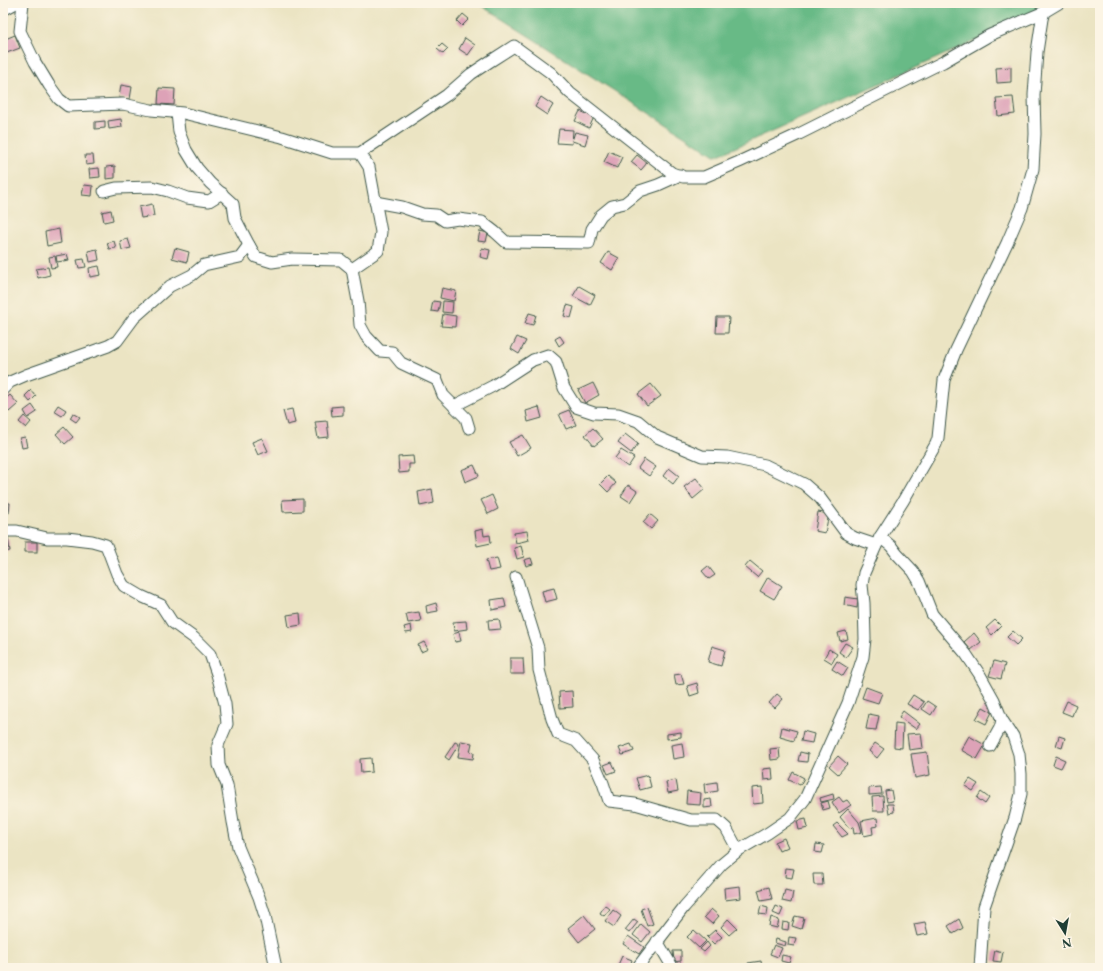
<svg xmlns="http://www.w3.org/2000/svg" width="1103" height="971" font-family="'Libre Caslon Text',serif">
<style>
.forest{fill:#68ba86;stroke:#447c5d}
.building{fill:#dda2b7}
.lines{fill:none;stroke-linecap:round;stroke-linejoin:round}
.minor-casing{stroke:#3e5649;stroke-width:13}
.minor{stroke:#fff;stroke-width:11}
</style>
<rect width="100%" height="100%" fill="#fcf5e5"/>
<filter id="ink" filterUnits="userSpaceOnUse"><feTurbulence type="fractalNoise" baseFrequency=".025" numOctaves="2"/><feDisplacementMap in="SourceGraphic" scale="8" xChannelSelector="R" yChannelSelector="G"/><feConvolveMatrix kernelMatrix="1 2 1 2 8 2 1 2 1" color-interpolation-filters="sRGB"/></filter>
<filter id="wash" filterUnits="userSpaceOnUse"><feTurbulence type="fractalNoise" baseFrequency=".012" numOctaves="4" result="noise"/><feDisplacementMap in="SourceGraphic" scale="16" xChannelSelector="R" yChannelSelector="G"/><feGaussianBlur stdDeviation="0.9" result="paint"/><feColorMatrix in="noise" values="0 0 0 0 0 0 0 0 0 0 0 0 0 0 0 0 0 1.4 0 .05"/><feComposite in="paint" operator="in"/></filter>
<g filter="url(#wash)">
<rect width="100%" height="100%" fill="#ebe4c3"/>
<path class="forest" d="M477,3H1061L716,156Z"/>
<g id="blocks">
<g class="building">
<path d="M463,14L469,19L462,26L457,21Z"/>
<path d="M15,35L20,48L4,54L3,50V40Z"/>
<path d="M465,38L475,45L468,55L459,49Z"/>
<path d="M442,44L448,49L443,54L437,49Z"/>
<path d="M1011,67V82L997,83L996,68Z"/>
<path d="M121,85L132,87L130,99L119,98Z"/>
<path d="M159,88L175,89L174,105L158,104Z"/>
<path d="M541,97L553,105L547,115L535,107Z"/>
<path d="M1013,97L1015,114L998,116L996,98Z"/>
<path d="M580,111L594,117L589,128L575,121Z"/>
<path d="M121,119L122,127L109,129L108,121Z"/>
<path d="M105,121V128L95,129V122Z"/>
<path d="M559,129L573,130L572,144L557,143Z"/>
<path d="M575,132L588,135L585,145L572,141Z"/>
<path d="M609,151L622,157L617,168L604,162Z"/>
<path d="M85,155H93L94,164L86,165Z"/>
<path d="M637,155L647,163L641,170L631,162Z"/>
<path d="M115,166V178L106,179V167Z"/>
<path d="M99,168L100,177L90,178L89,169Z"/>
<path d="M84,185L93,186L92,196L82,195Z"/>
<path d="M152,204L154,216L141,218L139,207Z"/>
<path d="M111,210L113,220L104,222L102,212Z"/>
<path d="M59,229L61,243L47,246L45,232Z"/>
<path d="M480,231L488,233L486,242L478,241Z"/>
<path d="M128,239L131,248L122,250L120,241Z"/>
<path d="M114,241L116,248L109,249L107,243Z"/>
<path d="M175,248L189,252L187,262L172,258Z"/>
<path d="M482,248L490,250L488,259L480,257Z"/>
<path d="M97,249L99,260L90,262L88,251Z"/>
<path d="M608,252L619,258L612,270L601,263Z"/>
<path d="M67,254L69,260L57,262L56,256Z"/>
<path d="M55,256L57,267L51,268L49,257Z"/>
<path d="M84,259L86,267L79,268L77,260Z"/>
<path d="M99,266L101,275L90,277L89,268Z"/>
<path d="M48,267L50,275L38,278L36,269Z"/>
<path d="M579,286L595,295L590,305L573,296Z"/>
<path d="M442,288L456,291L454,301L440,298Z"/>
<path d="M433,301L440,302L438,312L431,311Z"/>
<path d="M443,301L453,302L452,313L442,312Z"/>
<path d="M567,305L574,307L571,318L564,316Z"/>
<path d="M529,313L536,315L533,325L525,323Z"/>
<path d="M443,314L456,316L455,327L441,326Z"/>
<path d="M717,317H729L728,333H716Z"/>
<path d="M560,336L564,342L559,346L555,339Z"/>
<path d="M517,337L526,341L519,354L511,349Z"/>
<path d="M593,383L599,395L585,403L578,390Z"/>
<path d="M651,384L661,396L647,406L638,394Z"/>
<path d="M31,390L36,396L30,402L25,396Z"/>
<path d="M10,395L18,404L9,412L3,406V401Z"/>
<path d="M32,405L37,412L28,418L24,411Z"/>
<path d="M58,405L66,410L62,416L54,411Z"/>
<path d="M343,406V415L332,416L331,407Z"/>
<path d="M539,407L542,418L528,422L526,411Z"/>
<path d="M292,409L295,423L287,425L283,411Z"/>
<path d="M569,410L576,425L566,429L559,414Z"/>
<path d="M73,413L80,417L76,422L70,418Z"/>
<path d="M24,416L31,422L26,428L19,422Z"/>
<path d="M327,421L329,437L318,438L315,422Z"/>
<path d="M64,427L73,437L65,444L56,434Z"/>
<path d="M593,428L603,439L594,446L585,435Z"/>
<path d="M625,434L638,444L631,453L618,443Z"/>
<path d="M523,435L531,448L517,456L509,442Z"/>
<path d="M25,437L27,447L22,448L20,438Z"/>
<path d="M262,438L268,451L258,455L252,442Z"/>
<path d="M621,450L634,458L628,467L615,458Z"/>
<path d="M413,456L414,464H409V472L399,473L398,457Z"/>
<path d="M644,459L656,467L649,476L638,468Z"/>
<path d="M474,465L479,476L465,482L461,470Z"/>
<path d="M669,468L679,476L673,484L663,476Z"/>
<path d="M608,476L616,483L608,492L600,484Z"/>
<path d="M696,478L705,489L693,499L684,487Z"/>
<path d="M628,485L637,491L630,502L621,496Z"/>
<path d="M432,489L434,503L420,506L418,492Z"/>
<path d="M492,495L498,509L488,514L481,500Z"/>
<path d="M303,499V511L283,512L282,500Z"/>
<path d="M3,503H10L9,513H3Z"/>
<path d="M818,512L829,514L825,533L815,531Z"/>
<path d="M650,514L658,521L651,529L643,522Z"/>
<path d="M483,529L484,536L490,535L491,543L477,546L475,531Z"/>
<path d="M527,531L529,540L516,543L514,533Z"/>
<path d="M3,538H8L10,551L3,552Z"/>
<rect x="25" y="542" width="12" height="10"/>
<path d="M521,546L524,557L517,559L514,548Z"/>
<path d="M497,558L500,569L489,571L486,560Z"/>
<path d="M531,558L533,564L526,566L524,560Z"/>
<path d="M750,561L762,571L757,577L745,567Z"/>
<path d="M708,566L715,575L709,579L702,571Z"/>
<path d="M768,577L782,586L774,599L760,591Z"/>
<path d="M554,588L557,599L545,602L542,591Z"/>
<path d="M845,597L858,599L857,608L844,605Z"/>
<path d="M504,598L506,607L492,610L491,600Z"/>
<path d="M436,603L438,611L427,613L426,606Z"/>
<path d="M419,612L421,621L408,623L406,614Z"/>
<path d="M300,613L301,625L289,627L287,615Z"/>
<path d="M499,619L501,629L489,630L488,620Z"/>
<path d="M995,620L1001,626L992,635L986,628Z"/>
<path d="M466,621L467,629L454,631L453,622Z"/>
<path d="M411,625L412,632L406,633L404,627Z"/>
<path d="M846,631L848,639L840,641L838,633Z"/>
<path d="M1013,631L1022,639L1016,645L1007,637Z"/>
<path d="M459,632L461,641L455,642L453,634Z"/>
<path d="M974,633L981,642L971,650L964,642Z"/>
<path d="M424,642L428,649L421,652L418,645Z"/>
<path d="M845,643L853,647L846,657L839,652Z"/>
<path d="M712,646L725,650L721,666L708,662Z"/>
<path d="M829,649L837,654L832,663L824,658Z"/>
<path d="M510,658H523L524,674H510Z"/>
<path d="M837,661L848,668L843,676L832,669Z"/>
<path d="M994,661L1005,664L1001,679L989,676Z"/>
<path d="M681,674L684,684L676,685L674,675Z"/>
<path d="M697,683L699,693L690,696L687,686Z"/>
<path d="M866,687L882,693L878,703L862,698Z"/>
<path d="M572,691L573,707L560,708L559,692Z"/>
<path d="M777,694L783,699L775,708L769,703Z"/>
<path d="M913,695L924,702L918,710L907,704Z"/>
<path d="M927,701L936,707L931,715L922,709Z"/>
<path d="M1067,701L1076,705L1072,716L1062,712Z"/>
<path d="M983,707L992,712L986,724L976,719Z"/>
<path d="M903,711L920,724L916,729L899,717Z"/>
<path d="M869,714L879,716L876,730L866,729Z"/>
<path d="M895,723L903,724L902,748L894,747Z"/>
<path d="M782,727L797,731L794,741L780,737Z"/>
<path d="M803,731L814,734L812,743L801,741Z"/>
<path d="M681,732V737L667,739V734Z"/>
<path d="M921,733L923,748L909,750L907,734Z"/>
<path d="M969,736L985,745L977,759L961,750Z"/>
<path d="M1059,736L1065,738L1062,748L1056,746Z"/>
<path d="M461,741L472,743L470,752L474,753L473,759L458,757Z"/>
<path d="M455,742L459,744L449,760L445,757Z"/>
<path d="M682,743L684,757L673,759L671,745Z"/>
<path d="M875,743L884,749L877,758L869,751Z"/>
<path d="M631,744L634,751L622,755L619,748Z"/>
<path d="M779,748L780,759L771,760L770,749Z"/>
<path d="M800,752L808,754L807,762L798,761Z"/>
<path d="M927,752L930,775L915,778L911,754Z"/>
<path d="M838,756L847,764L838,774L829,766Z"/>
<path d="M1056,756L1065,760L1061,768L1053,765Z"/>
<path d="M371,758L372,772L361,773L360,759Z"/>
<path d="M612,762L616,771L608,774L604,765Z"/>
<path d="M772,768L773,779L764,780L763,769Z"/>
<path d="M793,772L804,778L800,785L789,780Z"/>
<path d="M648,775L651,787L640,790L636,778Z"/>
<path d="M970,779L978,784L973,791L965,786Z"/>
<path d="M676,780L678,791L668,793L666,782Z"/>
<path d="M717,782L718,791L705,793L704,784Z"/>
<path d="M762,787L763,803L753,804L752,788Z"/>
<path d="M881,787L882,794L869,795V788Z"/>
<path d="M891,790L893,801L887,802L885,791Z"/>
<path d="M687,791L701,793L700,805L686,804Z"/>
<path d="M981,792L989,798L985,804L977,798Z"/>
<path d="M833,794L834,799L821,802L820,798Z"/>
<path d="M883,796L884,811H873L872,797Z"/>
<path d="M839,797L843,802L847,800L851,805L839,813L832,802Z"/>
<path d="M711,799L712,807L704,808V800Z"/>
<path d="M828,801L830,808L823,810L821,803Z"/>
<path d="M887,804H893L894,812L889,813Z"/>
<path d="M848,809L859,822L862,832L854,834L853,826L850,829L840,817Z"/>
<path d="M877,818L878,826L872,827L873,834L864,836L861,821Z"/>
<path d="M806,819L808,828L799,830L797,821Z"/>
<path d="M837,823L848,834L842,837L833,826Z"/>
<path d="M784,838L788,847L779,851L775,842Z"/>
<path d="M816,844L824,845L822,853L815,852Z"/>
<path d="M786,868L794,869L792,878L785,877Z"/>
<path d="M813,874H822L823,885H814Z"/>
<path d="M740,886L741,898L725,900L724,888Z"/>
<path d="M769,887L772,899L761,901L758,890Z"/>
<path d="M785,890L793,892L791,903L782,901Z"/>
<path d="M605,905L610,909L604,916L600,913Z"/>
<path d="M761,906L768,908L767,915L759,914Z"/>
<path d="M776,906L783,909L780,916L773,913Z"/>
<path d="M647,907L653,924L647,926L641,909Z"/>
<path d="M711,909L719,916L712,924L704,917Z"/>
<path d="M613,910L621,916L614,927L605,921Z"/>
<path d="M584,915L595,929L579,942L568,928Z"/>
<path d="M795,916L804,918L801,929L792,926Z"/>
<path d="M771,917L779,920L777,928L769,926Z"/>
<path d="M634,919L638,922L629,933L625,930Z"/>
<path d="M728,919L737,928L729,935L721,927Z"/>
<path d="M959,919L963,928L953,934L948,926Z"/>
<path d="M783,922L789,923L788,930L782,929Z"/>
<path d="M925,922L928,934L917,936L914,924Z"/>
<path d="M641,924L650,932L642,942L633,935Z"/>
<path d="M694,930L706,941L699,948L687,937Z"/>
<path d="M715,930L722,937L714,944L707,937Z"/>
<path d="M628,936L644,947L639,954L623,944Z"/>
<path d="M789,937L796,938L794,946L788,945Z"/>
<path d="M776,939L786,942L785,946L775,943Z"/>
<path d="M707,942L710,946L704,952L700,949Z"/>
<path d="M774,945L782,948L778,957L770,954Z"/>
<path d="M995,950L1003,952L1001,962L993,961Z"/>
<path d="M673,951H681V961L674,962Z"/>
<path d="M782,955L791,957L789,963L781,961Z"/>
<path d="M622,956L632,960L629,968L618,965Z"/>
<path d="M761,961L762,968H748V963Z"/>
</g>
</g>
</g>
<g filter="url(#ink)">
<use href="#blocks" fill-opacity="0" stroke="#3e5649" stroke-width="1"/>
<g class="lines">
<defs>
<g id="minor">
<path d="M23,3L20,31L35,62L49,85L59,99L68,106L123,104L151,110L183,113L282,137L332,153H360L447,95L471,74L489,62L514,46L551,73L570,93L672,173L683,177H704L739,162L797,135L943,62L990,35L1044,12"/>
<path d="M3,10L16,3"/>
<path d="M177,113L179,132L186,150L197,168L210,183L233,204L235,218L250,247"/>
<path d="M360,153L369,167L381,232L378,251L352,269L358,301L360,325L366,336L380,351L392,352L401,363L437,380L443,395L466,418L469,428"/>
<path d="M104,191L116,188L152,187L168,191L187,198L209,201L222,193"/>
<path d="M375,202L402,207L422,214L436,215L445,221L458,219L482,222L495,232L506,242L589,243L592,229L601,215L612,206L625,203L640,191L658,185L680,175"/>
<path d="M3,389L10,382L26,375L108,346L117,341L134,318L170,286L192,275L204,265L240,257L249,245L256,257L272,262L292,259L341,260L352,269"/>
<path d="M454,406L493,386L533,360L548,355L556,362L564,388L576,407L594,413L618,414L638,421L657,437L702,456L727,457L765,465L804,484L820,498L846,533L855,538L876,545"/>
<path d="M3,531H17L47,538H67L92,541L106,545L117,574L124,586L141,596L161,605L172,622L194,638L210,654L217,674L225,704L227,724L218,745L219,765L227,785L233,822L238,847L259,897L265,916L276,968"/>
<path d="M880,537L891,546L897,554L913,571L919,581L932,614L966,654L980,675L994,700L1002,720L1000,728L990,746"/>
<path d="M516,577L538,648L539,670L552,719L558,734L576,741L593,760L603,783L609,801L635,804L691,820H717L726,828L738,850"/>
<path d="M657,941L673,968"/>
<path d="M637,968L684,907L722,864L739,850L768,833L790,818L805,799L848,703L863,657L865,639L864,603L862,585L864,573L880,537L903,501L936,444L938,438L944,380L956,350L1007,243L1022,208L1033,169L1035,134L1034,95L1037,52L1042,19L1044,12L1059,3"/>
<path d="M980,968L984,907L1015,818L1021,794V774L1019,754L1013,736L1002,720"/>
</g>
</defs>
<use href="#minor" class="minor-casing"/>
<use href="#minor" class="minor"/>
</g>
</g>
<rect width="1103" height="971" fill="none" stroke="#fcf5e5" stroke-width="16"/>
<g transform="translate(1065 933) rotate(169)" stroke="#fcf5e5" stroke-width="3" paint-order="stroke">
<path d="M0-3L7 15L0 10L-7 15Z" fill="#1f3d34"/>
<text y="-6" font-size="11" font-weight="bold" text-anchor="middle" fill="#1f3d34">N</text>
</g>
</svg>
